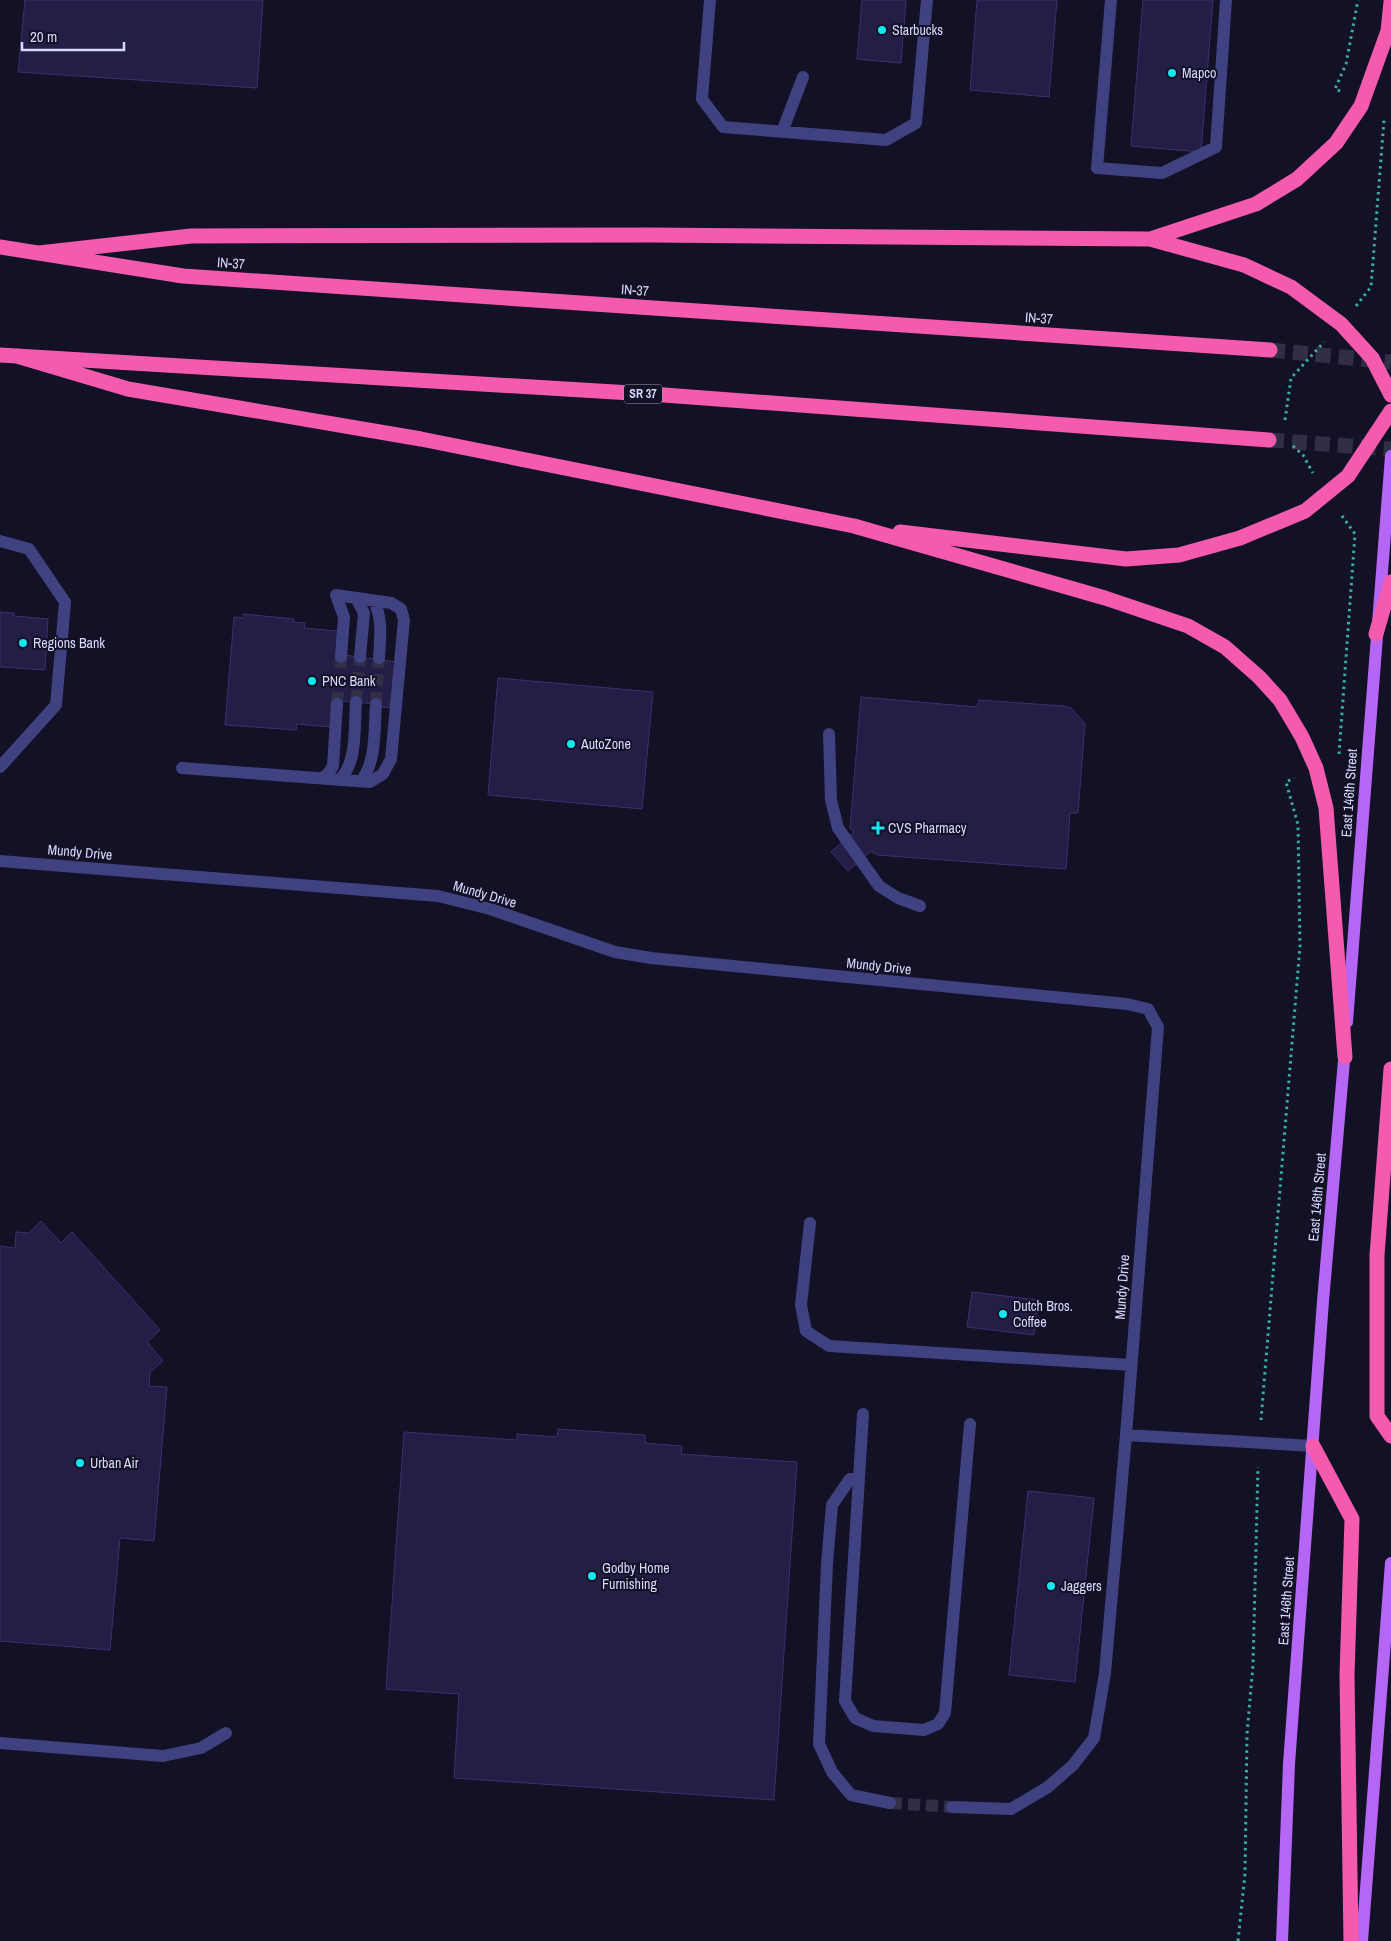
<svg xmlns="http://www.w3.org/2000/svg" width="1391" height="1941" font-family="'Archivo Narrow',sans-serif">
  <rect width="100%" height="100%" fill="#131125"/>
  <!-- building -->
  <path fill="#231e45" stroke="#3a326f" d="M25,0H263L257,88L18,72Z
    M862,0H906L901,63L857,59Z
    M977,0H1057L1049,97L970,90Z
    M1143,0H1213L1201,152L1131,146Z
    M0,612L14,613V616L48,619L45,670L0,667Z
    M243,614L294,619L293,622L305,623L304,628L337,631L344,655L397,662L393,708L380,707L376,704L341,701L330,727L297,724L296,730L225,725L234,617L243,618Z
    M498,678L653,692L642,809L488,795Z
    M861,697L977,707L979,700L1063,706L1071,708L1085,724L1078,813H1070L1066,869L877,855L871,851L848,871L831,852L854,832L850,828Z
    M41,1221L61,1243L72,1232L160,1330L147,1342L163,1361L150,1372L149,1386L167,1387L154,1541L120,1538L110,1650L0,1641V1246L15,1248L16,1232L29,1233Z
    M972,1292L1038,1300L1034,1335L967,1327Z
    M558,1429L645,1435V1443L682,1446L681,1454L797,1462L774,1800L454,1778L459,1694L386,1689L404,1432L517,1440V1434L557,1437Z
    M1028,1491L1094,1498L1075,1682L1009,1675Z"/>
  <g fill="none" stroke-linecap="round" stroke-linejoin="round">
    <!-- minor-tunnel -->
    <path stroke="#312f45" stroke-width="12" stroke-dasharray="12 6" stroke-linecap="butt" d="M356,702L360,657
      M337,704L341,657
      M376,704L379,658
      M890,1803L952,1807"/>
    <!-- highway-tunnel -->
    <path stroke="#312f45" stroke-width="15" stroke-dasharray="15 8" stroke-linecap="butt" d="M1270,350L1391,362
      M1269,440L1391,449"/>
    <!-- path -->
    <path stroke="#38b0a1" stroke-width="3" stroke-dasharray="2.5 4" stroke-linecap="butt" d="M1340,91L1335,89L1346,64L1358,0
      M1356,306L1371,287L1384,120L1383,119
      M1285,420L1291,378L1324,342
      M1293,446L1303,455L1313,473
      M1339,754L1355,534L1340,513
      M1261,1420L1300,946L1298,825L1286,782L1294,778
      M1238,1941L1245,1874L1247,1734L1253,1665L1258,1467"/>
    <!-- minor -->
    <path stroke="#3f4181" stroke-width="12" d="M710,0L702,99L723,127L886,140L916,123L927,0
      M1111,0L1097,168L1162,173L1216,147L1226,0
      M782,132L803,77
      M0,541L29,549L65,602L56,705L0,767
      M336,595L344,617L341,657
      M356,598L364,613L360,657
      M374,601C383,620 380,638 379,658
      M829,734L831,800L838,828L879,886L898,898L920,906
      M182,768L370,782L383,774L391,759L404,620L401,609L391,603L336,595
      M322,778L328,774L333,766L337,704
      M339,780C358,763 354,726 356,702
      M361,781C377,761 374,728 376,704
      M0,861L438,896L490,909L615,952L651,958L1127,1004L1148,1009L1158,1027L1126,1435L1313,1446
      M810,1223L801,1305L806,1331L829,1346L1131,1365
      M863,1414L845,1701L855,1718L873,1726L924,1730L938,1724L945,1713L970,1424
      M859,1477L850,1479L832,1505L827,1564L819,1744L832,1772L851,1795L890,1803
      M0,1743L163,1756L201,1748L226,1733
      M952,1807L1011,1809L1048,1787L1073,1765L1094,1738L1105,1673L1126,1435"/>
    <!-- major -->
    <path stroke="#b666f5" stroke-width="12" d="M1347,1022L1391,456
      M1282,1941L1289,1764L1323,1301L1345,1049
      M1362,1941L1391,1563"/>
    <!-- highway -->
    <path stroke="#f45bae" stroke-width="15" d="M1150,239L1256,204L1297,179L1336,143L1361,106L1388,31L1391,2
      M0,247L183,276L1270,350
      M39,253L191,236L651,235L1150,239L1244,265L1291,287L1341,324L1372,358L1391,395
      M0,355L664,395L1269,440
      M17,356L128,389L421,439L854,526L1105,598L1188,626L1225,647L1259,677L1280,700L1302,737L1316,768L1326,808L1345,1057
      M900,532L1126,559L1179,555L1240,538L1305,511L1348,476L1391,411
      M1376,634L1391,582
      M1391,1069L1377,1255V1416L1391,1436
      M1313,1446L1352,1519L1347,1675L1351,1941"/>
  </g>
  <!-- markers -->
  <g fill="#11e7ef" stroke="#131125" stroke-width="2">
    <circle cx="882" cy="30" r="5"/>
    <circle cx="1172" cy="73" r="5"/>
    <circle cx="23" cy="643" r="5"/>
    <circle cx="312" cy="681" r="5"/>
    <circle cx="571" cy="744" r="5"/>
    <path d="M875.5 820.5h5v5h5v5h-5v5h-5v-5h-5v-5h5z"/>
    <circle cx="1003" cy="1314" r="5"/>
    <circle cx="80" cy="1463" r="5"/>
    <circle cx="592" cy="1576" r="5"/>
    <circle cx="1051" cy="1586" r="5"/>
  </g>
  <g text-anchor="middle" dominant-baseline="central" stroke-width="4" stroke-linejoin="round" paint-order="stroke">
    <!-- shield labels -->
    <rect fill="#131125" stroke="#9e9cbc" stroke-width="1" x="624" y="384.5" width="38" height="19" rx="4"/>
    <g font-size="12" font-weight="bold" fill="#d9d7fc">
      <text x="643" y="394">SR 37</text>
    </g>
    <!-- poi labels -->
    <g font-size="14" fill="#d9d7fc" stroke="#131125" text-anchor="start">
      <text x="892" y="30">Starbucks</text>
      <text x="1182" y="73">Mapco</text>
      <text x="33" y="643">Regions Bank</text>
      <text x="322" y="681">PNC Bank</text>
      <text x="581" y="744">AutoZone</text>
      <text x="888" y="828">CVS Pharmacy</text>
      <text x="1013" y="1306">Dutch Bros.<tspan x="1013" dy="16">Coffee</tspan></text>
      <text x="90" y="1463">Urban Air</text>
      <text x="602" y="1568">Godby Home<tspan x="602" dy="16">Furnishing</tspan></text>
      <text x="1061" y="1586">Jaggers</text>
    </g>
    <!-- street labels -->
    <g font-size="14" fill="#d9d7fc" stroke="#131125">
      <text transform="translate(231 263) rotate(4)">IN-37</text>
      <text transform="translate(635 290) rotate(4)">IN-37</text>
      <text transform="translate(1039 318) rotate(4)">IN-37</text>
      <text transform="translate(1349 793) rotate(-86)">East 146th Street</text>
      <text transform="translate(80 852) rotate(5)">Mundy Drive</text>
      <text transform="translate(485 894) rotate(16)">Mundy Drive</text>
      <text transform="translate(879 966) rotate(6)">Mundy Drive</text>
      <text transform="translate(1317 1197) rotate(-85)">East 146th Street</text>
      <text transform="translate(1122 1287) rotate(-86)">Mundy Drive</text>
      <text transform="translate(1286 1601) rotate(-86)">East 146th Street</text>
    </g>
  </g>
  <!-- scale -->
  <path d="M22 42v8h102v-8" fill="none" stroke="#d9d7fc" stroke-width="2.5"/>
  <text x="30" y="42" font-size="15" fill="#d9d7fc" stroke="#131125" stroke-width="4" paint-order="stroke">20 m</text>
</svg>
